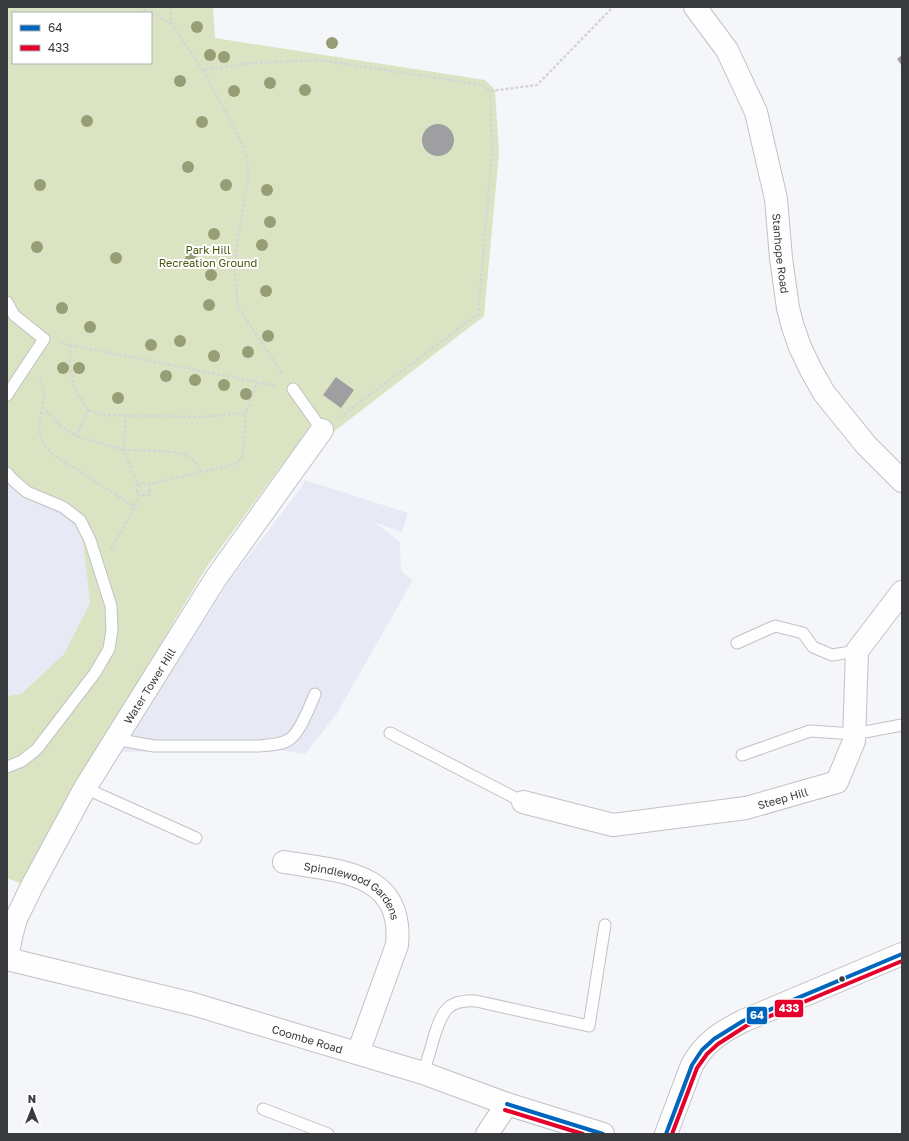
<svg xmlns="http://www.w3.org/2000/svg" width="909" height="1141" font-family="'Golos Text',sans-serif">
  <rect width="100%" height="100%" fill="#f5f6fa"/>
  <!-- built -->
  <path fill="#e7eaf5" d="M305,480L408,513L402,532L374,522L400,542L401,571L413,580L336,715L305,754L279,750L122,752L139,723L230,580L301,488Z
    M7,483L22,497L60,512L75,525L83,542L90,603L64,654L21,694L7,696Z"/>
  <!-- green -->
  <path fill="#dbe4c2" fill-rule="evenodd" d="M7,7H213L215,38L485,80L495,90L499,153L484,316L328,436L314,427L281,466L206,568L73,791L22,884L7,878V696L21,694L64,654L90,603L83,542L75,525L60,512L22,497L7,483ZM13,13H151V63H13Z"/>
  <!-- building -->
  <path fill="#9f9ea1" d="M902,55V66L897,59Z
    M422 140a16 16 0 1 1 32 0a16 16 0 1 1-32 0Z
    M336,377L354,390L341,408L323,395Z"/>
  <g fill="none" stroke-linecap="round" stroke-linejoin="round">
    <!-- lane casing -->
    <g stroke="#c1c2c5" stroke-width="13">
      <path id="lane" d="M7,302L14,315L44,339L7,395
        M293,389L322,430
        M7,473L13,480L27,492L63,507L80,520L90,540L111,606L112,629L109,649L95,673L37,749L22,761L7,767
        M737,643L775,626L803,633L813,647L832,655L857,651
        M390,733L523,802
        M115,739L154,746H259C269,745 282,745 290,739C300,732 310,706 315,694
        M742,755L810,731L854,734L902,725
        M85,788L196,838
        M423,1073C427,1061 431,1049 434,1037C442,1012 447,999 476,1001L589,1026L605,925
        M263,1109L328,1134"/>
    </g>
    <!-- street casing -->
    <g stroke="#c1c2c5" stroke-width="24">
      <g id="street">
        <path id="s1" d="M695,7L727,50L756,112L776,199L781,258L788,308L793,327L800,347L811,370L824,393L866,445L902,481"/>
        <path id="s2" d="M523,802L613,825L746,808L837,782L854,741L857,651L902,592"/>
        <path id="s3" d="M284,862C338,871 404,871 397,945L358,1053"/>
        <path id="s4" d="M7,957L12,933L16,919L32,886L85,788L216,578L322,430"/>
      </g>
    </g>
    <!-- secondary casing -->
    <g stroke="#c1c2c5" stroke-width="24">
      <path id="secondary" d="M487,1134L507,1104
        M666,1134L692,1065C704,1043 721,1032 743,1021L902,954"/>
    </g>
    <!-- primary casing -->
    <g stroke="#c1c2c5" stroke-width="24">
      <g id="primary">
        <path id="s5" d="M7,959L193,1004L423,1073L507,1104L603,1134"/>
      </g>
    </g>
    <!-- path -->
    <path stroke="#d4d5d6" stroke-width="2.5" stroke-dasharray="3 2" stroke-linecap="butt" d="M139,7L150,13
      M170,7L172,25L203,70L250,63L320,60L483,85L490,91L537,85L613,7
      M151,13L172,24
      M203,70L238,136L247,158L248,177L235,258V276L238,307L283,375
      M60,343L277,386
      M70,345V368L75,389L88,410L105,415L200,417L246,413L257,382
      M40,377L44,392L39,431L44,444L51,453L135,507
      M42,407L56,422L76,436
      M88,410L76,436L123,450L138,485L137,490L139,495
      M126,415L123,450C140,451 173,449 188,456C195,460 198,466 202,473
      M340,417L478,314L492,152L490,91
      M138,485L143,483L149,485
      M111,550L135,507L139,495H149L150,489L149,485C179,476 209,471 238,463L243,454L246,413"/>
    <!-- lane -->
    <use href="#lane" stroke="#fefefe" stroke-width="11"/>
    <!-- street -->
    <use href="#street" stroke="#fefefe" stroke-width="22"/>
    <!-- secondary -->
    <use href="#secondary" stroke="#fefefe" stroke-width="22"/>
    <!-- primary -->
    <use href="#primary" stroke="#fefefe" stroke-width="22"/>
    <!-- bus-1 casing -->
    <g stroke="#fff" stroke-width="7">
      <path id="bus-1" d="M507,1104L603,1134
        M666,1134L692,1065L702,1050L714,1039L743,1021L902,954"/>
    </g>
    <!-- bus-2 casing -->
    <g stroke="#fff" stroke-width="7">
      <path id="bus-2" d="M505,1110L583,1134
        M672,1134L697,1068L707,1054L718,1044L746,1026L902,961"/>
    </g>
    <!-- bus-1 -->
    <use href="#bus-1" stroke="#0065bd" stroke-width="4"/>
    <!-- bus-2 -->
    <use href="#bus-2" stroke="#e4002b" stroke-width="4"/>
  </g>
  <!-- trees -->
  <g fill="#979e76">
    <circle cx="197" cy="27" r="6"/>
    <circle cx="332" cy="43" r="6"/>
    <circle cx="210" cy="55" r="6"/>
    <circle cx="224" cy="57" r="6"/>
    <circle cx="180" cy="81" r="6"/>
    <circle cx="270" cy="83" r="6"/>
    <circle cx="305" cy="90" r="6"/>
    <circle cx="234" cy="91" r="6"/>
    <circle cx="87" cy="121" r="6"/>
    <circle cx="202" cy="122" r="6"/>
    <circle cx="188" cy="167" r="6"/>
    <circle cx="40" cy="185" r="6"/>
    <circle cx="226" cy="185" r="6"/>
    <circle cx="267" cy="190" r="6"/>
    <circle cx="270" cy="222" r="6"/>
    <circle cx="214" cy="234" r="6"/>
    <circle cx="262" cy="245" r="6"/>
    <circle cx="37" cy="247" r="6"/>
    <circle cx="116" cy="258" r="6"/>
    <circle cx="191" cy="259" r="6"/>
    <circle cx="211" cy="275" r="6"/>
    <circle cx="266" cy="291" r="6"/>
    <circle cx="209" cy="305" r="6"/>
    <circle cx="62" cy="308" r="6"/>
    <circle cx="90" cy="327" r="6"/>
    <circle cx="268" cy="336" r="6"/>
    <circle cx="180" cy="341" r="6"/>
    <circle cx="151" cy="345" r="6"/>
    <circle cx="248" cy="352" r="6"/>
    <circle cx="214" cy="356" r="6"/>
    <circle cx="63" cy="368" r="6"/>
    <circle cx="79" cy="368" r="6"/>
    <circle cx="166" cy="376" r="6"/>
    <circle cx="195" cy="380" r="6"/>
    <circle cx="224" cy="385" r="6"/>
    <circle cx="246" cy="394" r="6"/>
    <circle cx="118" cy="398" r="6"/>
  </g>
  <!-- markers -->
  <circle fill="#3a3b3f" stroke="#fff" stroke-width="1.5" cx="842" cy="979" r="3.5"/>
  <g text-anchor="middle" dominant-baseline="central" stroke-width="4" stroke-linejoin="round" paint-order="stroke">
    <!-- park labels -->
    <g font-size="11" fill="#4a560a" stroke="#fff">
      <text x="208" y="249">Park Hill<tspan x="208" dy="13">Recreation Ground</tspan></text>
    </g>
    <!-- street labels -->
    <g font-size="11" fill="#3a3b3f" stroke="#fff">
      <text stroke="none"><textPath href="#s1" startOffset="266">Stanhope Road</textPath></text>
      <text stroke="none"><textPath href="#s4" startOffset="308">Water Tower Hill</textPath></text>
      <text stroke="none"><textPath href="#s2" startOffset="265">Steep Hill</textPath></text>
      <text stroke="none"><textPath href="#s3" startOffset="78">Spindlewood Gardens</textPath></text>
      <text stroke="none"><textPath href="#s5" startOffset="311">Coombe Road</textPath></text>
    </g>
  </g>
  <g stroke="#fff" stroke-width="1.5">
    <rect x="774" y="999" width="30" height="19" rx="4" fill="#e4002b"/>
    <rect x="746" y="1006" width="22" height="19" rx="4" fill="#0065bd"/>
  </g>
  <g font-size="11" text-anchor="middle" font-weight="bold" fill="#fff">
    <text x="789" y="1012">433</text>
    <text x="757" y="1019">64</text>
  </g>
  <!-- border -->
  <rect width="909" height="1141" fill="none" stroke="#3a3b3f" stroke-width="16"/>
  <!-- legend -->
  <rect x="12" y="12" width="140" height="52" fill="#ffffff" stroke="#b0b1b2"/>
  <rect x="20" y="25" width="20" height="6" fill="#0065bd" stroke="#b0b1b2"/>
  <text x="48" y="32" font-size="12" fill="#3a3b3f">64</text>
  <rect x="20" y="45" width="20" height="6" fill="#e4002b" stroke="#b0b1b2"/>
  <text x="48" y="52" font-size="12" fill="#3a3b3f">433</text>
  <!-- north arrow -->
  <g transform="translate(32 1109)" stroke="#ffffff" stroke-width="3" paint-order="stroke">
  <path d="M0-3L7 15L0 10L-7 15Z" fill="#3a3b3f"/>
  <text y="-6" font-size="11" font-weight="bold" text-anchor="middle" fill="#3a3b3f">N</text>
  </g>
</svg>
